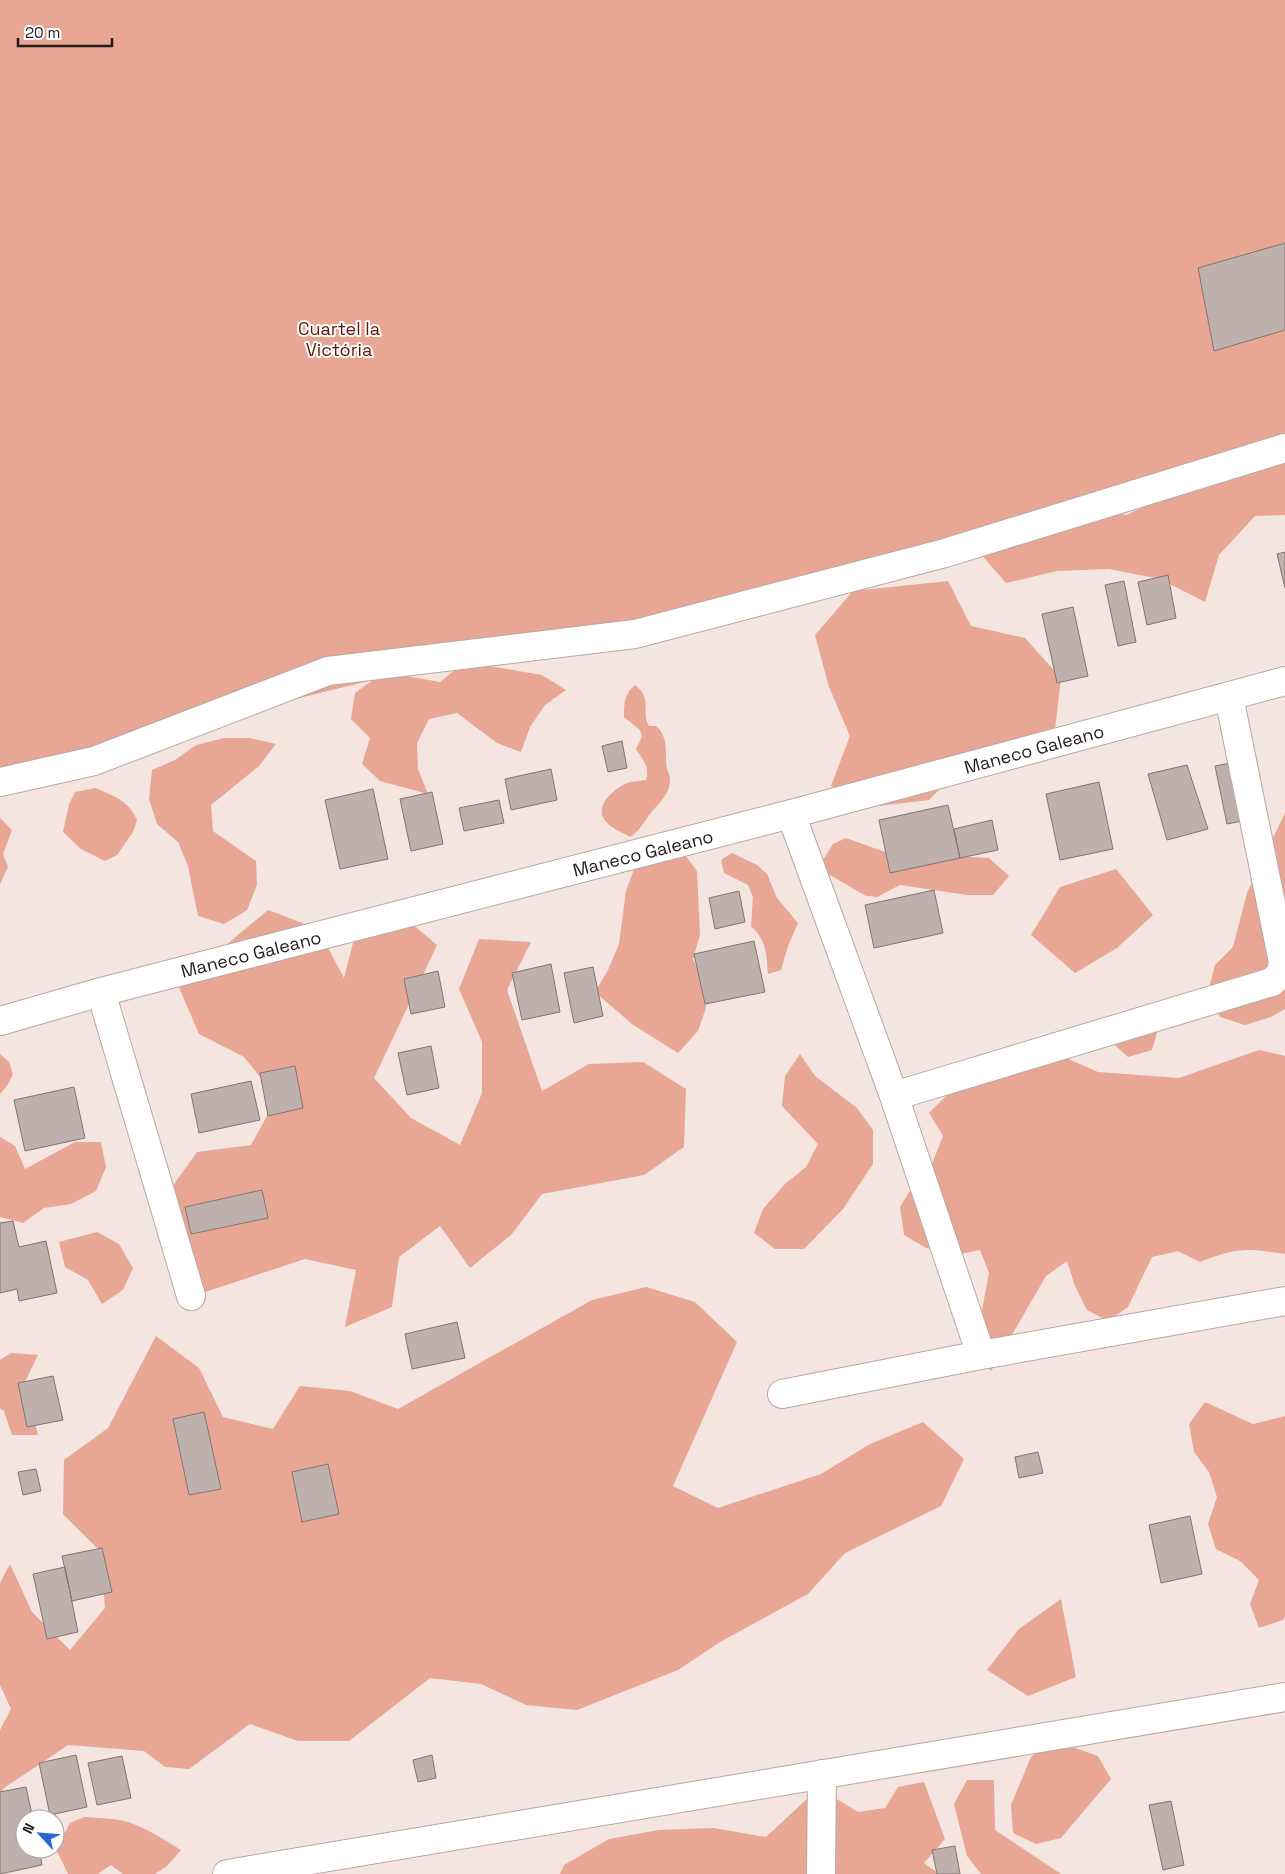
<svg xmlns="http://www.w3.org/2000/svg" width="1285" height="1874" font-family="'Space Grotesk',sans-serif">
  <rect width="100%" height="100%" fill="#f4e5e1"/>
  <!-- green -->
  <path fill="#e8a694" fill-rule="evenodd" d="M0,0H1285V515L1255,516L1219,555L1205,602L1160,579L1109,569L1057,571L1006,583L972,544L947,566L390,676H406L440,682L461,665L489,666L542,675L566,690L545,705L530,727L521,752L497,743L457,713L429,719L417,743L418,769L428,794L380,781L362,764L370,738L351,719L355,693L373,680L0,771ZM1215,474L1126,515L1079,507Z
    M948,581L971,626L1025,638L1061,678L1055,729L965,764L929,800L878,806L831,786L850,736L829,687L815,635L853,591Z
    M635,685C654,700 640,712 649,726H656C667,735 666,749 666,762C666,768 670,775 670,781C669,797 656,805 648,817C642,825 639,831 630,837C622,832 608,827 604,819C595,805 615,788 627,783C633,781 640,781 646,780C650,767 643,760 636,749L642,737L640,730L624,717C624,704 624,694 635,685Z
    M224,738H249L276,744L259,766L211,805L213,831L256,861L257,885L247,910L224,924L198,916L188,866L178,842L157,824L149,799L152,770L175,760L196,745Z
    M96,788C115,797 128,800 137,820L133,832L117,855L105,861L81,849L63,832L69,804L75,792Z
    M1285,813V1009L1271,1017L1245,1025L1220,1017L1208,992L1215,965L1233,947L1247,893Z
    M0,818L12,830L3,854L8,867L0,884Z
    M846,838L885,852L911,847L935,855L989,858L1009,876L993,895H967L900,885L877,897L866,896L818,868L833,844Z
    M680,848L697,871L700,935L693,959L704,983L706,1008L698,1031L678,1053L632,1024L595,992L608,970L619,944L626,891L636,864Z
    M732,853L757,865L767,874L777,898L798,923L788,946L781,970L768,974C766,952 767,942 751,926L753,897L748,885L724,873L721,860Z
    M1116,869L1153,915L1117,948L1075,973L1031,935L1060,887Z
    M268,910L318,929L344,978L353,943L397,911L437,945L374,1078L411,1118L460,1145L482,1093V1042L459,989L479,939L531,942L507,990L542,1091L589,1064L643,1062L686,1089L684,1147L644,1175L542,1194L511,1235L470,1268L440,1226L399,1257L392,1307L345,1327L356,1270L305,1259L205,1292L178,1250L164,1198L197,1152L251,1145L277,1098L244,1057L199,1034L178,985Z
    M1159,1025L1152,1050L1128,1057L1108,1039Z
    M1048,1050L1098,1072L1179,1078L1259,1050L1285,1056V1254C1248,1248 1236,1247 1200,1262L1178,1251L1152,1257L1128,1307L1108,1321L1087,1310L1075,1286L1067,1261L1046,1276L991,1371L974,1352L989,1273L980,1250L955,1255L926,1248L904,1235L900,1207L914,1184L932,1164L943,1136L929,1113L971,1071Z
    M0,1054L9,1062L13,1074L7,1086L0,1094Z
    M800,1054L815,1076L857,1108L873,1130V1164L843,1209L804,1249H775L754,1233L763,1209L785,1184L806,1167L818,1144L782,1106L785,1076Z
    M0,1137L15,1146L25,1169L75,1142H101L106,1167L96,1191L71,1204L44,1208L23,1223L0,1217Z
    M97,1232L119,1244L133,1268L123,1290L102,1304L88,1280L65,1267L59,1242Z
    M646,1287L695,1302L737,1342L673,1486L718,1508L821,1474L870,1444L923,1422L964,1459L941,1506L845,1553L808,1594L720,1642L678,1670L577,1710L526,1705L481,1684L430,1678L349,1741H298L250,1724L189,1769L165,1767L144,1751L68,1745L4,1788L0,1795V1730L11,1709L0,1685V1583L10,1564L32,1612L70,1650L105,1608L101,1552L63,1514L64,1460L108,1428L156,1336L199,1368L223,1417L273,1429L300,1386L350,1391L398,1409L592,1300Z
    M11,1353L38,1355L24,1384L38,1435H12L4,1411L0,1408V1360Z
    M1205,1402L1253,1424L1285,1416V1616L1283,1620L1259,1628L1250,1604L1259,1580L1240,1561L1216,1549L1208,1524L1217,1497L1209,1472L1194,1452L1189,1424Z
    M1061,1599L1076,1677L1028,1696L987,1670L1019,1629Z
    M1052,1740L1098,1756L1111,1779L1061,1838L1036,1844L1013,1833L1011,1805L1031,1757Z
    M967,1780H994L995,1830L1061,1874H981L967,1856L954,1804Z
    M924,1782L945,1839L924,1863L939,1874H560L564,1865L609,1839L659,1830L714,1828L766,1837L808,1798H835L858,1812L885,1808L898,1787Z
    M84,1817C99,1818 114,1818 128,1822C146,1828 165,1840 181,1850L167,1866L155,1874H123L111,1865L98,1874H68L56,1849L70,1823Z"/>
  <!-- building -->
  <path fill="#beb0ac" stroke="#827571" d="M1285,243V330L1214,351L1198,268Z
    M1285,552V588L1277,554Z
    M1168,575L1176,618L1147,625L1138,582Z
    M1124,581L1136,642L1118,646L1105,585Z
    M1073,607L1088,676L1057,683L1042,614Z
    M622,741L627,768L608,772L602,746Z
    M1256,758L1267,816L1227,824L1215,766Z
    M1187,765L1208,829L1167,840L1148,774Z
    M551,769L557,800L511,810L505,779Z
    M1099,782L1113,849L1060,860L1046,794Z
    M373,789L388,859L340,869L325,800Z
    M432,792L443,844L411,851L400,799Z
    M499,800L504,823L464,831L459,808Z
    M948,805L960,858L890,873L879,820Z
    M992,820L998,850L960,858L954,829Z
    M934,890L943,933L874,948L865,905Z
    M739,891L745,922L715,929L709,898Z
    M754,941L765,992L705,1004L694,954Z
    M551,964L560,1012L522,1020L512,973Z
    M593,967L603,1016L574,1023L564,973Z
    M438,971L445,1007L411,1014L404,979Z
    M431,1046L439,1088L407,1095L398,1053Z
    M295,1066L303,1108L268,1116L260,1073Z
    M251,1081L260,1120L199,1133L191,1094Z
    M74,1087L85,1138L25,1151L14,1100Z
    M262,1190L268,1218L191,1234L185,1207Z
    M13,1221L19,1247L46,1241L57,1293L19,1301L17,1289L0,1293V1223Z
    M457,1322L465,1358L412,1369L405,1334Z
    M53,1376L63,1420L27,1427L18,1383Z
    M204,1412L221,1489L189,1495L173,1419Z
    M1038,1452L1043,1473L1019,1478L1015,1457Z
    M328,1464L339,1514L302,1522L292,1472Z
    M36,1469L41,1491L23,1495L18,1472Z
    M1190,1516L1202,1574L1161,1583L1149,1525Z
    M102,1548L112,1592L72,1601L62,1556Z
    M65,1567L78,1632L47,1639L33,1574Z
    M76,1755L87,1807L50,1815L39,1763Z
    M432,1755L436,1778L418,1782L413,1760Z
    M122,1756L131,1798L97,1805L88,1763Z
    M26,1787L33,1819H25V1849H39L42,1865L0,1874V1792Z
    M1171,1801L1184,1865L1163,1870L1149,1805Z
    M955,1846L960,1874H937L932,1850Z"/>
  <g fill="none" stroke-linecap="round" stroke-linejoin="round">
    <!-- minor casing -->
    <g stroke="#b7a8a4" stroke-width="30">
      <path id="minor" d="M0,782L94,761L328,671L635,634L945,553L1285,448
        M791,814L894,1096L981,1355
        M101,992L191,1296
        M0,1021L101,992L791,814L1285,681
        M894,1096L1272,982L1281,973L1283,962L1229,697
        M782,1394L981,1355L1285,1301
        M227,1874L1285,1697
        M821,1874L822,1774"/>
    </g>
    <!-- minor -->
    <use href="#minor" stroke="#fff" stroke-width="28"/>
  </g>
  <g text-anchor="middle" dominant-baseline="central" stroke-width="4" stroke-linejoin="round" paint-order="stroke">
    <!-- park labels -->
    <g font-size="18" fill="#5d1603" stroke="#fff">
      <text x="339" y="328">Cuartel la<tspan x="339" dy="21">Victória</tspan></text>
    </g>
    <!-- street labels -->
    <g font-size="18" fill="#211c1a" stroke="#fff">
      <text transform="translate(1034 749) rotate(-15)">Maneco Galeano</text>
      <text transform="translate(643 853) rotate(-14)">Maneco Galeano</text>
      <text transform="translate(251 954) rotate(-14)">Maneco Galeano</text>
    </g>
  </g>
  <!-- north arrow -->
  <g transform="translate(40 1834) rotate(296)"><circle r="24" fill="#ffffff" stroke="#a6a4a3"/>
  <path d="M0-4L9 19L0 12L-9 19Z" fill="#2868d5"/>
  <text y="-8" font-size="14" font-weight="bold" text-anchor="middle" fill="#211c1a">N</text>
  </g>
  <!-- scale -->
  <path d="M18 38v8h94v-8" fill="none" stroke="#211c1a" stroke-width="2.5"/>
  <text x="25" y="38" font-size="15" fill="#211c1a" stroke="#ffffff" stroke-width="4" paint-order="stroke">20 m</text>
</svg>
